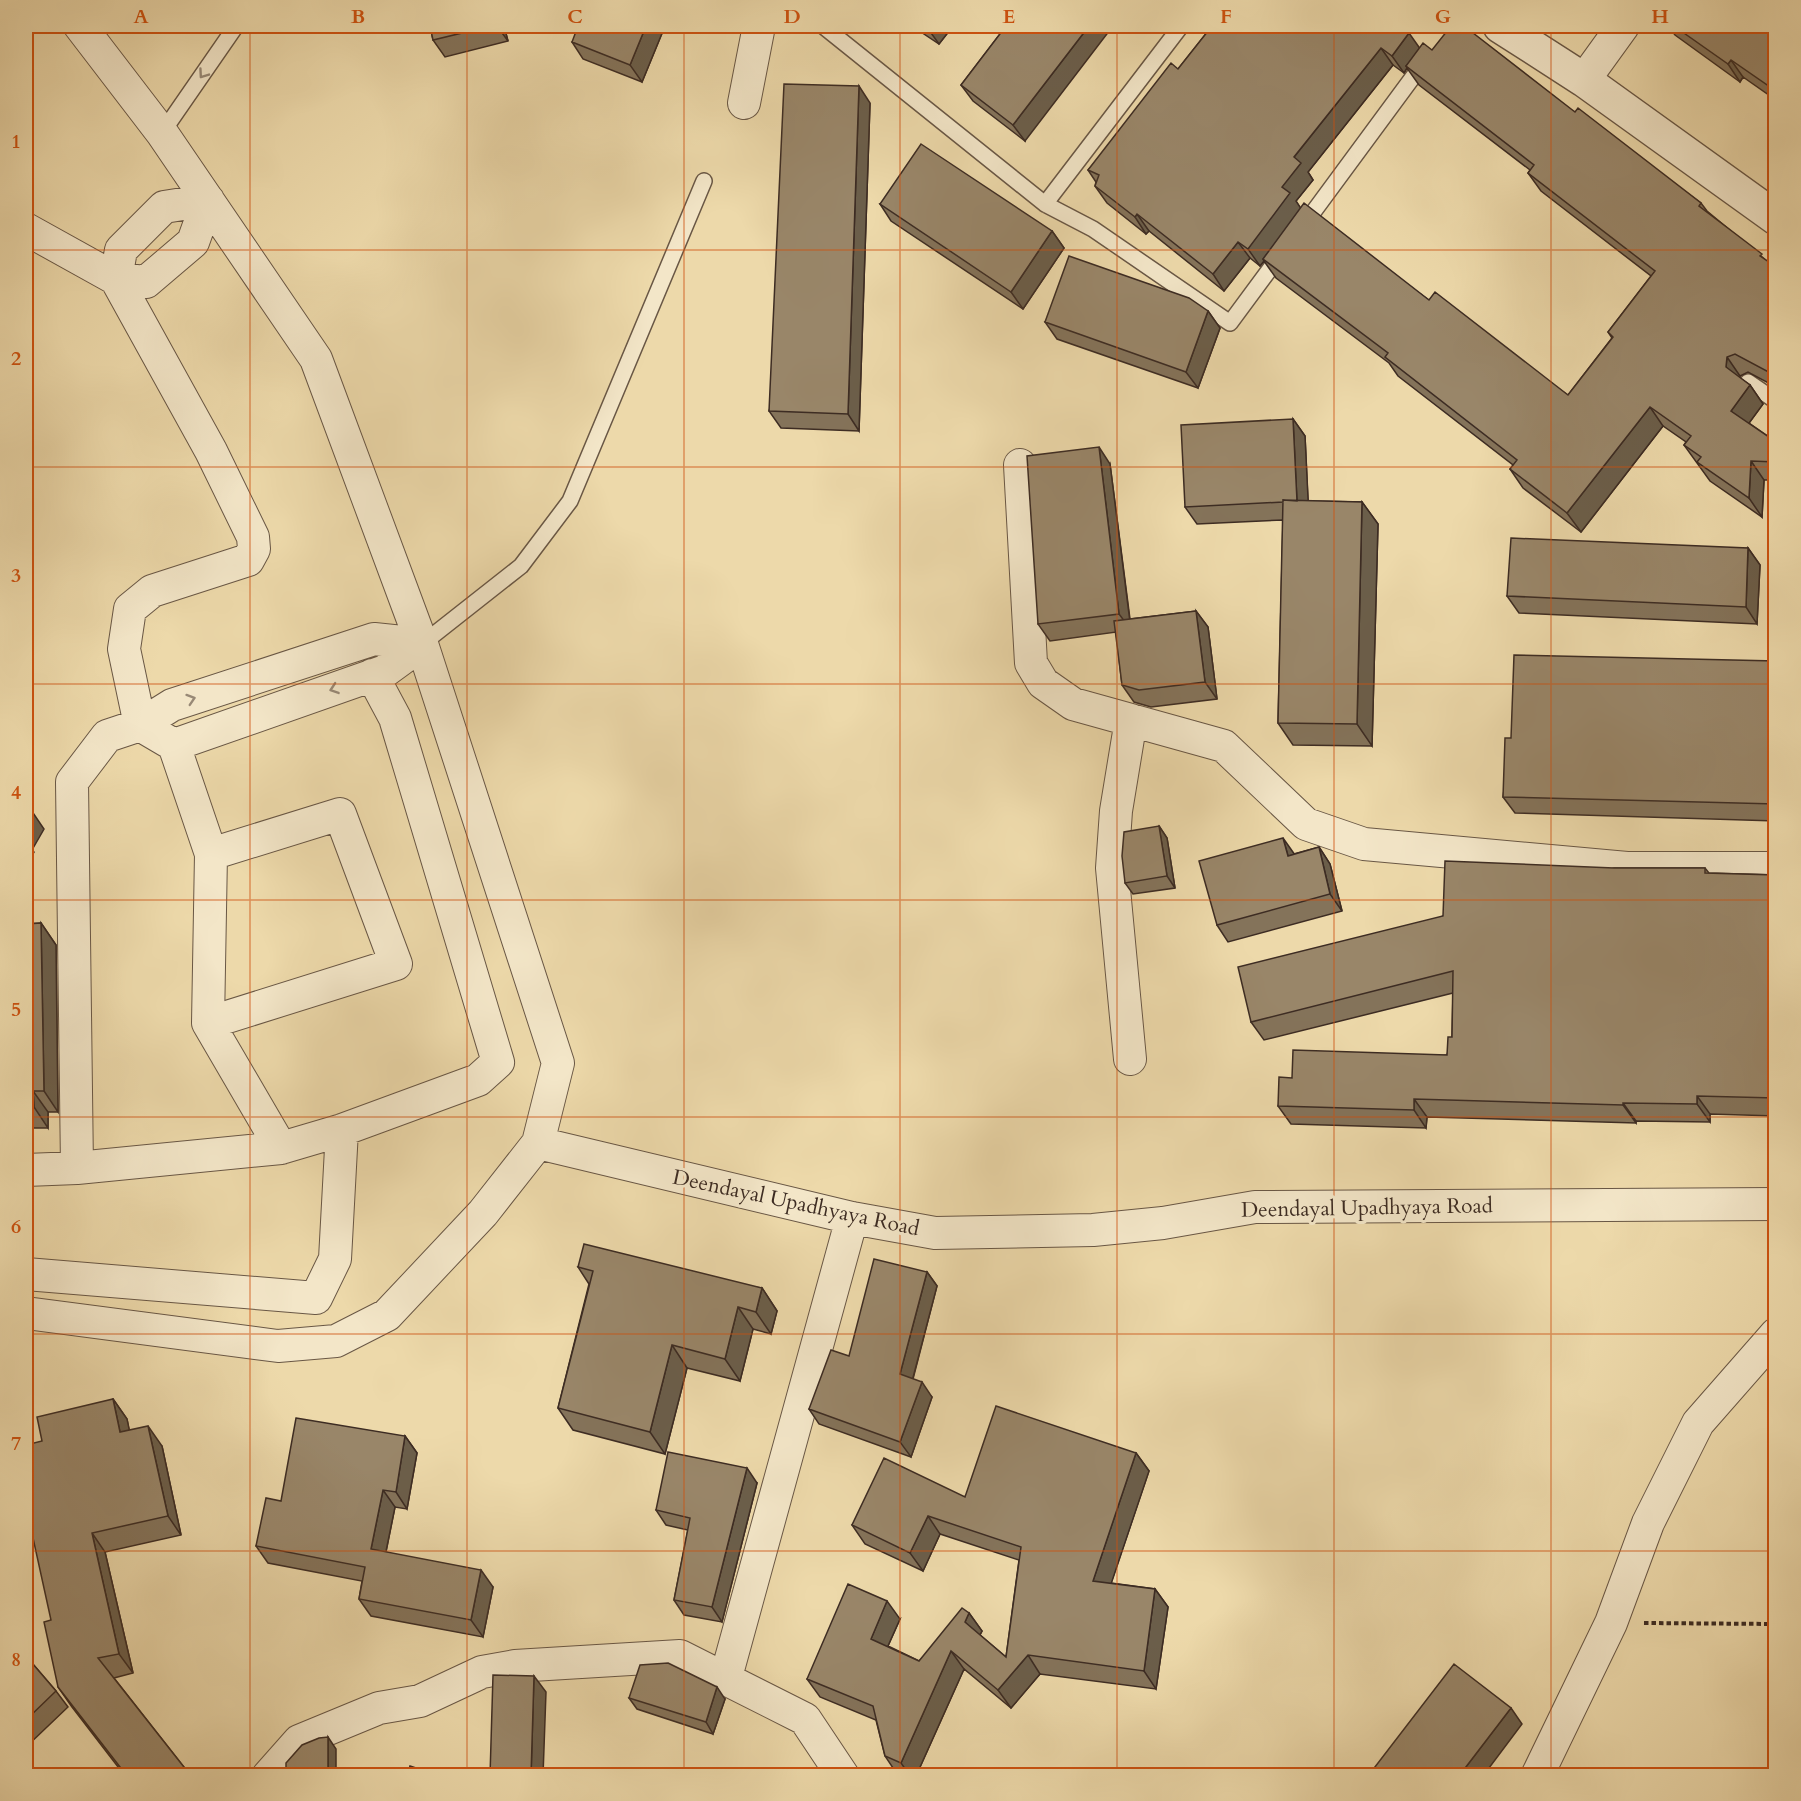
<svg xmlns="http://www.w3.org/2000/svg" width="1801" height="1801" font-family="Cardo,serif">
  <rect width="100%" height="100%" fill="#edd9aa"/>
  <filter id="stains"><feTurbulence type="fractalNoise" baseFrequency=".00333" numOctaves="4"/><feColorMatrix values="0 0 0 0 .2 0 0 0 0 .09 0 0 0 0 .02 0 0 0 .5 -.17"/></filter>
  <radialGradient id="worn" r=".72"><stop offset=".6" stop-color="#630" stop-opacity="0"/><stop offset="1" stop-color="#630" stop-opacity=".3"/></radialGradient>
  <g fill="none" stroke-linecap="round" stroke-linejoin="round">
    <!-- service casing -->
    <g stroke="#695745" stroke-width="18">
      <path id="service" d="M823,26L1045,204L1093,229L1230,323L1281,254
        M162,133L236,26
        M1045,204L1181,26
        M1303,226L1424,62
        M1748,382L1776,401
        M422,644L521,566L570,501L704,181"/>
    </g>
    <!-- minor casing -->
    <g stroke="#695745" stroke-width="34">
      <path id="minor" d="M1584,80L1623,26
        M744,103L759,26
        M208,200L193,242L146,282L116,279L121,250L164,207Z
        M26,229L116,279L211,451L253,537L254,549L248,560L152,591L130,609L124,649L140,725L174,745L385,671L422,644
        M1020,465L1031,663L1043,683L1073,704L1224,746L1306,824L1364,844L1627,868H1776
        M174,745L211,854
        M208,1023L396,964L340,814L211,854L208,1023L281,1148
        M1130,1059L1112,868L1116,811L1131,720
        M538,1143L852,1218L935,1233L1093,1230L1163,1223L1255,1207L1776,1204
        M77,1168L72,782L107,736L140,725L172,705L374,639L422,644
        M26,1170L77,1168L281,1148L342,1130L478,1080L498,1062L395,718L372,675
        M26,1274L316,1298L335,1259L342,1130
        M26,1313L278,1346L336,1341L387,1315L483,1213L538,1143L558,1063L422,644L316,359L162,133L80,26
        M726,1677L852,1218
        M268,1776L299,1741L379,1708L420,1701L482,1672L515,1666L680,1656L805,1719L843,1776
        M1537,1776L1611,1623L1648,1523L1698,1423L1776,1334"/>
    </g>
    <!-- tertiary casing -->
    <g stroke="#695745" stroke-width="36">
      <path id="tertiary" d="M1500,26L1584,80L1776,218"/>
    </g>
    <!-- path -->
    <path stroke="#3d2c23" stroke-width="4" stroke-dasharray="4.5 3" stroke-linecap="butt" d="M1644,1623L1776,1624"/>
    <!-- service -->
    <use href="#service" stroke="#f3e6c8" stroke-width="15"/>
    <!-- minor -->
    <use href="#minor" stroke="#f3e6c8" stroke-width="32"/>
    <!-- tertiary -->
    <use href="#tertiary" stroke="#f3e6c8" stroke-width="33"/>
  </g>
  <!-- wall -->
  <path fill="#84735a" stroke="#3d2c23" stroke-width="1.5" fill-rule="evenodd" d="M430,26H504L508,41L445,57L433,40Z
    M665,26L642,82L583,59L572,42Z
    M912,26H953L939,44Z
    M1006,26L1025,141L973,101L961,85Z
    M1212,26L1420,48L1432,50L1575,112L1701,203L1707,211L1767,261L1776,267V387L1748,372L1740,376V378L1750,385L1763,404L1749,423L1776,442V480H1764L1762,517L1710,481L1684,445L1686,442L1663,426L1581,532L1523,488L1510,469L1513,465L1398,376L1389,363L1276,278L1264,261L1260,266L1250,258L1224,291L1149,231L1146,234L1107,203L1095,186L1096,182L1088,170L1178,69ZM1393,65L1404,73L1407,68L1419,85L1530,170L1528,173L1541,191L1651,276L1608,332L1612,338L1568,395L1429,300L1300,208L1296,201L1313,180L1308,172Z
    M1668,26H1776V100L1743,77L1740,82L1675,35Z
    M870,103L859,431L781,428L769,411Z
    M880,204L1052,231L1064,248L1023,309L891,221Z
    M1208,311L1220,328L1198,388L1057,339L1045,322Z
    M1293,419L1305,436L1308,501L1362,502L1378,524L1372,746L1293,745L1278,723L1283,520L1197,524L1185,507Z
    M1110,464L1130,619L1196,611L1208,627L1217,699L1151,707L1134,702L1122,685L1116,632L1050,641L1038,624Z
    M1748,548L1760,565L1757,624L1519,613L1507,596Z
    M1776,661V821L1515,813L1503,797L1511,738Z
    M1159,826L1167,838L1175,888L1133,894L1125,883Z
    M1319,847L1330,864L1342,911L1228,942L1217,925L1294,854Z
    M1614,868H1705L1709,873L1776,875V1116L1710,1114V1122L1636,1121V1123L1427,1117L1426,1128L1291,1124L1278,1106L1292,1078L1447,1055L1452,1037L1453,993L1264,1040L1251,1022L1443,916Z
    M41,923L56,945L58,1112H48V1128H26V924Z
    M578,1267L762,1288L777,1311L771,1334L753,1329L740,1381L687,1368L665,1454L573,1430L558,1408L589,1284Z
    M927,1272L937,1286L913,1379L932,1397L911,1457L819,1424L809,1409L849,1356Z
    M113,1399L127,1419L129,1430L162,1446L181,1535L105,1552L133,1673L114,1678L191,1776H125L72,1707L58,1687L42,1441Z
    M405,1436L417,1453L407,1509L395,1507L386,1552L493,1587L483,1637L371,1616L359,1599L362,1581L268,1563L256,1546L281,1501Z
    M1136,1453L1149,1471L1111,1583L1155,1589L1168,1607L1156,1689L1040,1674L1011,1708L964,1669L916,1776H900L897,1774L885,1756L876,1720L820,1697L807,1679L900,1619L888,1646L919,1661L969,1613L982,1631L980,1635L1006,1657L1019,1560L940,1534L923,1571L865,1544L852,1525Z
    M757,1483L722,1622L684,1615L674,1600L688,1530L666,1525L656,1510Z
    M26,1656L56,1691L68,1707L26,1747Z
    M629,1698L725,1699L713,1734L637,1709Z"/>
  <!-- shaded-wall -->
  <path fill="#6b5e4a" stroke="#3d2c23" stroke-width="1.5" d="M497,26H504L508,41Z
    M646,26H665L642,82L630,65Z
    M926,26H953L939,44Z
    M1089,26H1113L1025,141L1013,125Z
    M1409,33L1421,50L1406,66L1407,68L1404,73L1392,56Z
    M1381,48L1393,65L1308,172L1313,180L1296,201L1302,210L1263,259L1264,261L1260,266L1248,249L1282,187L1294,157Z
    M1731,60L1743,77L1740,82L1728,64Z
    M859,86L870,103L859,431L848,414Z
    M1137,214L1149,231L1146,234L1135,217Z
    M1052,231L1064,248L1023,309L1011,292Z
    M1238,242L1250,258L1224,291L1213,274Z
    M1208,311L1220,328L1198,388L1186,372Z
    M1727,357L1740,376L1739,386L1726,367Z
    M1750,385L1763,404L1744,430L1731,411Z
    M1650,407L1663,426L1581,532L1567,513Z
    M1293,419L1305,436L1309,518L1297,502Z
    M1099,447L1110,464L1131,630L1119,614Z
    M1751,461L1764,480L1762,517L1749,498Z
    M1362,502L1378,524L1372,746L1357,724Z
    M1748,548L1760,565L1757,624L1746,607Z
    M1196,611L1208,627L1217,699L1205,682Z
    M29,807L44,829L32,850L34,852L26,865V814Z
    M1159,826L1167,838L1175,888L1167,876Z
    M1283,838L1295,855L1288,856Z
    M1319,847L1330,864L1342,911L1330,894Z
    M41,923L56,945L58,1112L44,1091Z
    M33,1091L48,1112V1128L34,1107Z
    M1697,1096L1710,1114V1122L1697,1104Z
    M1414,1099L1427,1117L1426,1128L1414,1110Z
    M1623,1103L1636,1121V1123L1623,1105Z
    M927,1272L937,1286L910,1389L900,1374Z
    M762,1288L777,1311L771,1334L756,1312Z
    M738,1307L753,1329L740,1381L725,1359Z
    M672,1345L687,1368L665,1454L650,1432Z
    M922,1382L932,1397L911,1457L900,1442Z
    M113,1399L127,1419L134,1452L120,1432Z
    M148,1426L162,1446L181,1535L168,1516Z
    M405,1436L417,1453L407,1509L396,1492Z
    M1136,1453L1149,1471L1106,1599L1093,1581Z
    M747,1468L757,1483L722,1622L712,1607Z
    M383,1490L395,1507L383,1566L371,1549Z
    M928,1516L940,1534L923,1571L910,1553Z
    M92,1533L105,1552L133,1673L119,1654Z
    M481,1570L493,1587L483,1637L471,1620Z
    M1155,1589L1168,1607L1156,1689L1144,1671Z
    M887,1601L900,1619L883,1657L871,1639Z
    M969,1613L982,1631L977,1640L965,1622Z
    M951,1651L964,1669L916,1776H910L901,1763Z
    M1028,1655L1040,1674L1011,1708L998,1690Z
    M534,1676L546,1692L543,1776H531Z
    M717,1687L725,1699L713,1734L706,1722Z
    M1511,1708L1522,1724L1483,1776H1459Z
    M328,1737L336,1749V1776H328Z"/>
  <!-- building -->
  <path fill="#998669" stroke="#3d2c23" stroke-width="1.5" d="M430,26H491L433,40Z
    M578,26H646L630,65L572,42Z
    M1006,26H1089L1013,125L961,85Z
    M1212,26H1400L1409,33L1392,56L1381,48L1294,157L1301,163L1282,187L1290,193L1248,249L1238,242L1213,274L1137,214L1135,217L1095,186L1099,175L1088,170L1171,63L1178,69Z
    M1451,26H1464L1575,112L1578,108L1701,203L1699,206L1762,254L1760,256L1776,267V376L1735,354L1727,357L1726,367L1750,385L1731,411L1776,442V462L1751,461L1749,498L1697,462L1701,457L1684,445L1691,436L1650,407L1567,513L1510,469L1517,460L1385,357L1388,353L1263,259L1304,203L1429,300L1435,292L1568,395L1613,337L1608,332L1655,271L1528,173L1534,165L1406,66L1423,43L1432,50Z
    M1674,26H1776V91L1731,60L1728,64Z
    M784,84L859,86L848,414L769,411Z
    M921,144L1052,231L1011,292L880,204Z
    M1069,256L1189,298L1208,311L1186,372L1045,322Z
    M1293,419L1297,501L1283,500V502L1185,507L1181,425Z
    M1099,447L1119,614L1038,624L1027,456Z
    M1283,500L1362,502L1357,724L1278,723Z
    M1511,538L1748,548L1746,607L1507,596Z
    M1196,611L1205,682L1139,690L1122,685L1114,621Z
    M1514,655L1776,661V804L1503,797L1505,738H1511Z
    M26,805L29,807L26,814Z
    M1159,826L1167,876L1125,883L1122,856L1124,832Z
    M1283,838L1288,856L1319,847L1330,894L1217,925L1199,861Z
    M1445,861L1614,868H1705V873L1776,875V1098L1697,1096V1104L1623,1103V1105L1414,1099V1110L1278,1106L1279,1077L1292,1078L1293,1050L1447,1055L1448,1037H1452L1453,971L1251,1022L1238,967L1443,916Z
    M41,923L44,1091H33L34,1107H26V924Z
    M584,1244L762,1288L756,1312L738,1307L725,1359L672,1345L650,1432L558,1408L593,1271L578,1267Z
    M874,1259L927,1272L900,1374L922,1382L900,1442L809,1409L831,1350L849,1356Z
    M113,1399L120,1432L148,1426L168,1516L92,1533L119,1654L98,1658L191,1776H127L58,1687L44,1622L51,1620L26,1506V1445L42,1441L37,1417Z
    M996,1406L1136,1453L1093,1581L1155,1589L1144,1671L1028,1655L998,1690L951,1651L901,1763L885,1756L873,1706L807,1679L848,1584L887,1601L871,1639L919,1661L962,1608L969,1613L965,1622L1006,1657L1021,1547L928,1516L910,1553L852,1525L884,1458L965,1497Z
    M296,1418L405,1436L396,1492L383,1490L371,1549L481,1570L471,1620L359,1599L365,1567L256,1546L266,1498L281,1501Z
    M668,1452L747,1468L712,1607L674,1600L690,1518L656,1510Z
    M26,1656L56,1691L26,1720Z
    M668,1663L717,1687L706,1722L629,1698L640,1665Z
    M1454,1664L1511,1708L1459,1776H1368Z
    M493,1675L534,1676L531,1776H490Z
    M328,1737V1776H286V1763L302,1745L319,1738Z
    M410,1766L440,1776H407Z"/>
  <!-- one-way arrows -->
  <defs><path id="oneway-chevron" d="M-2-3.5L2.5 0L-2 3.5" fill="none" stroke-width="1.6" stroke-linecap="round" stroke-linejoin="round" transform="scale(1.5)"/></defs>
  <g stroke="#988976">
    <use href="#oneway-chevron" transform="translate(203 74) rotate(125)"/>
    <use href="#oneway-chevron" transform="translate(334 689) rotate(161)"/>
    <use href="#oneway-chevron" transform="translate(191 699) rotate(-18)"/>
  </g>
  <!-- grid -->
  <path fill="none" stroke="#ce520f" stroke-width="1.5" stroke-opacity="0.55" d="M250,26V1776M467,26V1776M684,26V1776M900,26V1776M1117,26V1776M1334,26V1776M1551,26V1776M26,250H1776M26,467H1776M26,684H1776M26,900H1776M26,1117H1776M26,1334H1776M26,1551H1776"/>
  <g text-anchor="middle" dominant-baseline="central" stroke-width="6" stroke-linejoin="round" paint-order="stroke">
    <!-- street labels -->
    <g font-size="21" fill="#3d2c23" stroke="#f3e6c8">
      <text transform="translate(796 1203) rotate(12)">Deendayal Upadhyaya Road</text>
      <text transform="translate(1367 1208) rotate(-1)">Deendayal Upadhyaya Road</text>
    </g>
  </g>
  <!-- margin -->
  <rect width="1801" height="1801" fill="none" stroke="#edd9aa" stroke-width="66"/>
  <rect x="33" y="33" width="1735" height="1735" fill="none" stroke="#ce520f" stroke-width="2"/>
  <g font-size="20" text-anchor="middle" font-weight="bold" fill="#ce520f">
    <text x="141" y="23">A</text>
    <text x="358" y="23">B</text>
    <text x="575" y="23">C</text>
    <text x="792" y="23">D</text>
    <text x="1009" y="23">E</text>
    <text x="1226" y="23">F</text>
    <text x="1443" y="23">G</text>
    <text x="1660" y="23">H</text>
    <text x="16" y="148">1</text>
    <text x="16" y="365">2</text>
    <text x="16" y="582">3</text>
    <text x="16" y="799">4</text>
    <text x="16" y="1016">5</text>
    <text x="16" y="1233">6</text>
    <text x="16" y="1450">7</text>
    <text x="16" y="1666">8</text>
  </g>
  <rect width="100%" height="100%" filter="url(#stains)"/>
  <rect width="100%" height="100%" fill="url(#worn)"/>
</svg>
